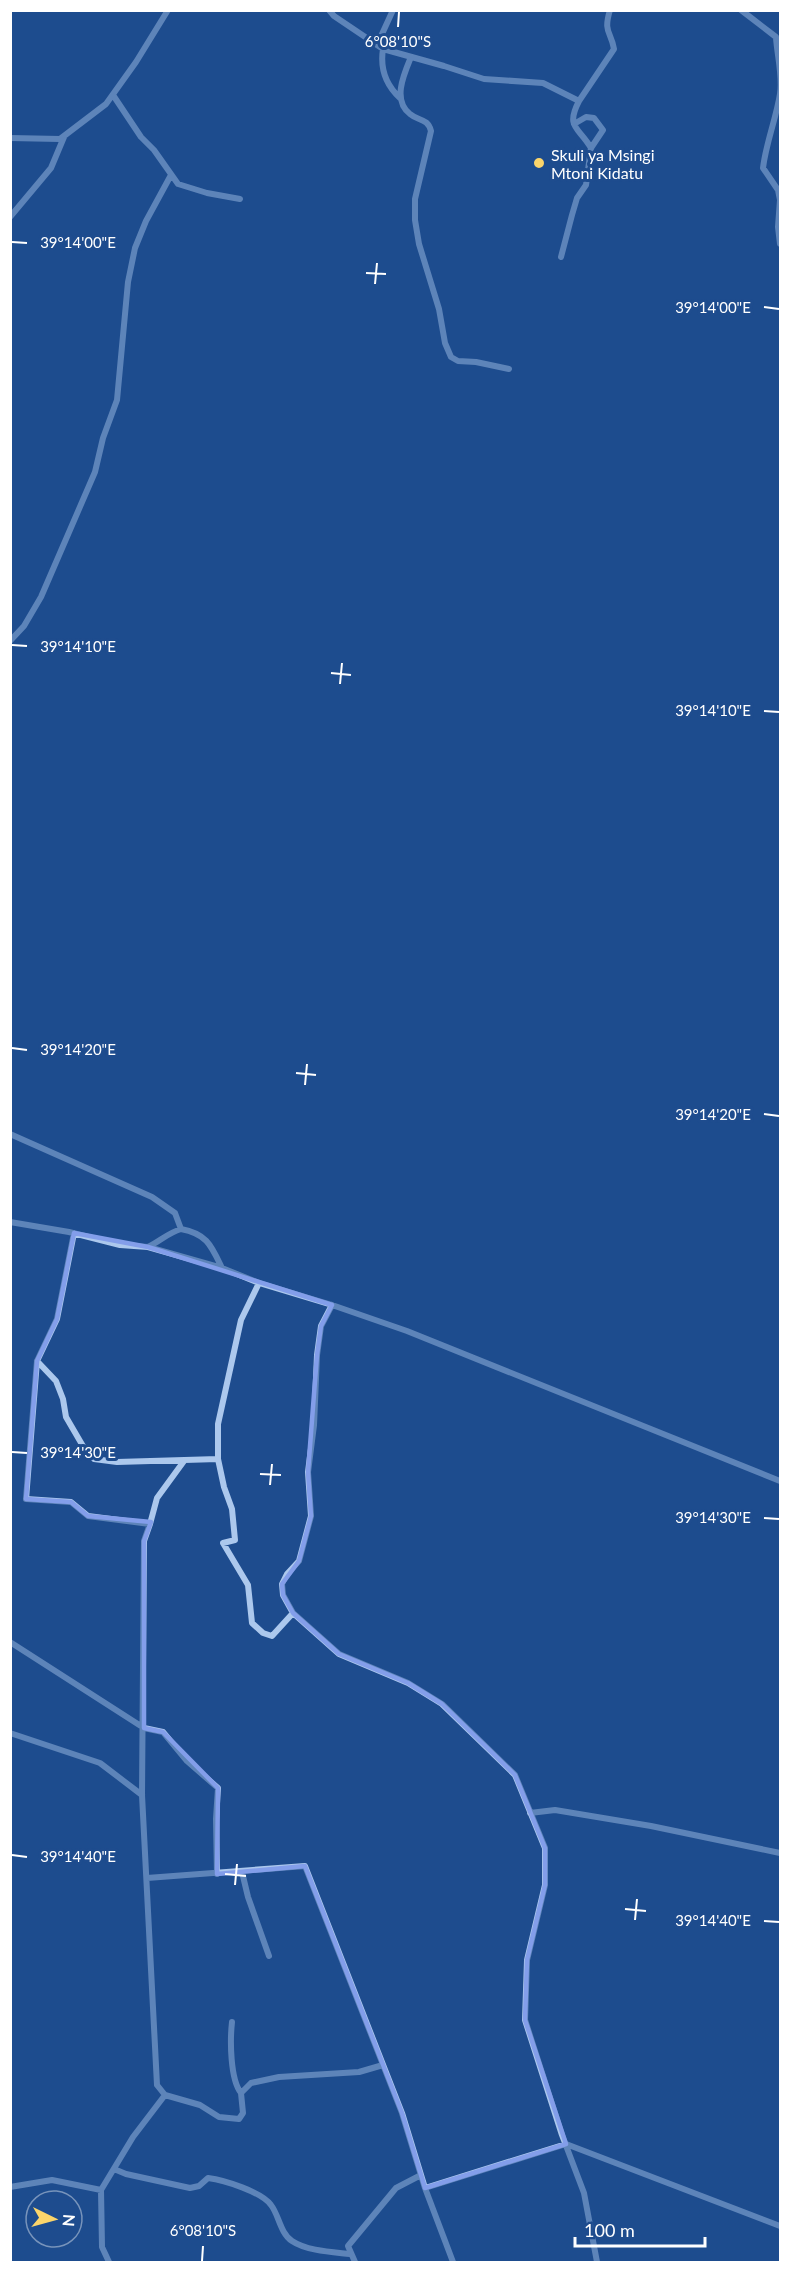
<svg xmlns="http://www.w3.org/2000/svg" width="791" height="2273" font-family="Lato,sans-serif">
  <rect width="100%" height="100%" fill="#1e4c8e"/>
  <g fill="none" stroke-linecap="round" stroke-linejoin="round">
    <!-- minor -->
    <path stroke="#acc8ed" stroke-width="6" d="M329,10L334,16L383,49L444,66L484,79L543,83L579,101C565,128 579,127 591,148L603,130L594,118L586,117L574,124
      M741,10L776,37C777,55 783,77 780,94C776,119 766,143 763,168L778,190L780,200L778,227L780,244
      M377,45L393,10
      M383,49C380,68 386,85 400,98
      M411,57C404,74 392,100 410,114C418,121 428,118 431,131L415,199V220L419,244L439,309L445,343L451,357L458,361L476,362L509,369
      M113,95L141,137L154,150L178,184L207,193L240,199
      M579,101L614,49C611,31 603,33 610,10
      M10,138L60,139L106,104L136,62L168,10
      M10,217L51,168L64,137
      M561,257L572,215L577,198L586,185L591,148
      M10,641L24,626L41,597L95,472L103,438L117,400L128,282L135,248L146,221L171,175
      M10,1134L152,1197L175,1213L181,1229C207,1234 211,1245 222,1268
      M10,1222L69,1232L120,1245L148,1247L222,1268L259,1283L332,1305L407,1331L780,1481
      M74,1233L57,1319L37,1361L26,1499L71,1502L88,1516L150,1524L144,1541L142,1795L157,2085L165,2095L200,2105L219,2117L239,2119L243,2113L241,2093L251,2083L279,2077L359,2072L383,2065
      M148,1247C160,1241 168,1233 181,1229
      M259,1283L241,1320L218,1424V1459L224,1487L232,1509L235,1540L223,1543L248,1585L252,1623L263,1633L272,1636L293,1613
      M332,1305L321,1326L317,1355L314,1425L308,1472L311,1516L299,1561L287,1574L282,1584L283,1595L293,1613L339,1654L408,1683L442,1704L515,1775L545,1848V1885L527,1960L525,2020L562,2135L584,2193L597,2262
      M37,1361L56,1381L63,1399L66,1417L87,1453L94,1459L117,1462L218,1459
      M150,1524L157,1498L184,1461
      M10,1642L144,1728L163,1732L187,1761L218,1788L216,1819L217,1874
      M10,1733L100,1763L142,1795
      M530,1813L555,1810L651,1826L780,1853
      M242,1872L248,1897L269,1956
      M147,1878L305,1866L402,2113L425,2188L453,2262
      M232,2022C230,2040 230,2079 241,2093
      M114,2169L126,2174L190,2188L199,2186L208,2178C224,2180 262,2192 271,2205C279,2215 280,2233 292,2241C307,2251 332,2252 350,2254
      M10,2187L52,2180L101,2190
      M425,2188L566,2144L780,2226
      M109,2262L102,2247L101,2190L133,2137L165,2095
      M355,2262L348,2246L396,2188L421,2175"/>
  </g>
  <!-- marked area -->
  <path d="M0 0H791V2273H0ZM74,1233L148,1247L332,1305L321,1326L317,1355L308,1472L311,1516L299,1561L282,1584L283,1595L293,1613L339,1654L408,1683L442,1704L515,1775L545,1848V1885L527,1960L525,2020L566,2144L425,2188L402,2113L305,1866L217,1874L218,1788L163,1732L144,1728V1541L151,1522L88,1516L71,1502L26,1499L37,1361L57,1319Z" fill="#1e4c8e" fill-opacity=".55" fill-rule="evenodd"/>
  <path fill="none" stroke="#839eea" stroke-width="4.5" stroke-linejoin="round" d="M74,1233L148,1247L332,1305L321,1326L317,1355L308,1472L311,1516L299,1561L282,1584L283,1595L293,1613L339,1654L408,1683L442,1704L515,1775L545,1848V1885L527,1960L525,2020L566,2144L425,2188L402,2113L305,1866L217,1874L218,1788L163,1732L144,1728V1541L151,1522L88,1516L71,1502L26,1499L37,1361L57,1319Z"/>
  <!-- ticks -->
  <path fill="none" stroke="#fff" stroke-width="2" d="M398,27L399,12M12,242L27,243M366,273L386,274M375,284L377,263M764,307L779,309M12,645L27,646M331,673L351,675M340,684L342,663M764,711L779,712M12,1048L27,1050M296,1073L316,1075M305,1085L307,1064M764,1114L779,1116M12,1452L27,1453M260,1474L281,1475M270,1485L272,1464M764,1518L779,1519M12,1855L27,1857M225,1874L246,1876M235,1885L237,1864M625,1909L646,1911M635,1920L637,1899M764,1921L779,1922M202,2261L203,2246"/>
  <!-- markers -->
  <circle fill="#fbd56b" stroke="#1e4c8e" stroke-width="2" cx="539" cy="163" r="6"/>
  <g text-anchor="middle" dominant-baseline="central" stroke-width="6" stroke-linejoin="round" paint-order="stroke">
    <!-- poi labels -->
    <g font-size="16" fill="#fff" stroke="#1e4c8e" text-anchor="start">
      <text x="551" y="154">Skuli ya Msingi<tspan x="551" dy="18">Mtoni Kidatu</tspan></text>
    </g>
  </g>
  <g font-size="15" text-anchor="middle" fill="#fff" stroke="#1e4c8e" stroke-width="6" stroke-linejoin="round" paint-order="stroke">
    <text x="398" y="47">6°08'10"S</text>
    <text x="78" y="248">39°14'00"E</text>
    <text x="713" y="313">39°14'00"E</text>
    <text x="78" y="652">39°14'10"E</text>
    <text x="713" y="716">39°14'10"E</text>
    <text x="78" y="1055">39°14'20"E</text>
    <text x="713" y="1120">39°14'20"E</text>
    <text x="78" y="1458">39°14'30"E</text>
    <text x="713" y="1523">39°14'30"E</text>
    <text x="78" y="1862">39°14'40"E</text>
    <text x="713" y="1926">39°14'40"E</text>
    <text x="203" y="2236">6°08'10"S</text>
  </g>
  <!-- border -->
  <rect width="791" height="2273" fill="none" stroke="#ffffff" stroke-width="24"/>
  <!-- north arrow -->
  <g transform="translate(54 2219) rotate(95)"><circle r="28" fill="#1e4c8e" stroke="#7894bb" stroke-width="1.5"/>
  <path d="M0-4.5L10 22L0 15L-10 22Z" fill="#fbd56b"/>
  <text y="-9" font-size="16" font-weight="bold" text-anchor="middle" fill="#ffffff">N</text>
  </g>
  <!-- scale -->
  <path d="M575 2237v9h130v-9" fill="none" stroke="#ffffff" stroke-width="3"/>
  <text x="584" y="2237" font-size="18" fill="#ffffff" stroke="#1e4c8e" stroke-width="4.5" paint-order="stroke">100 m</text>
</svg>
